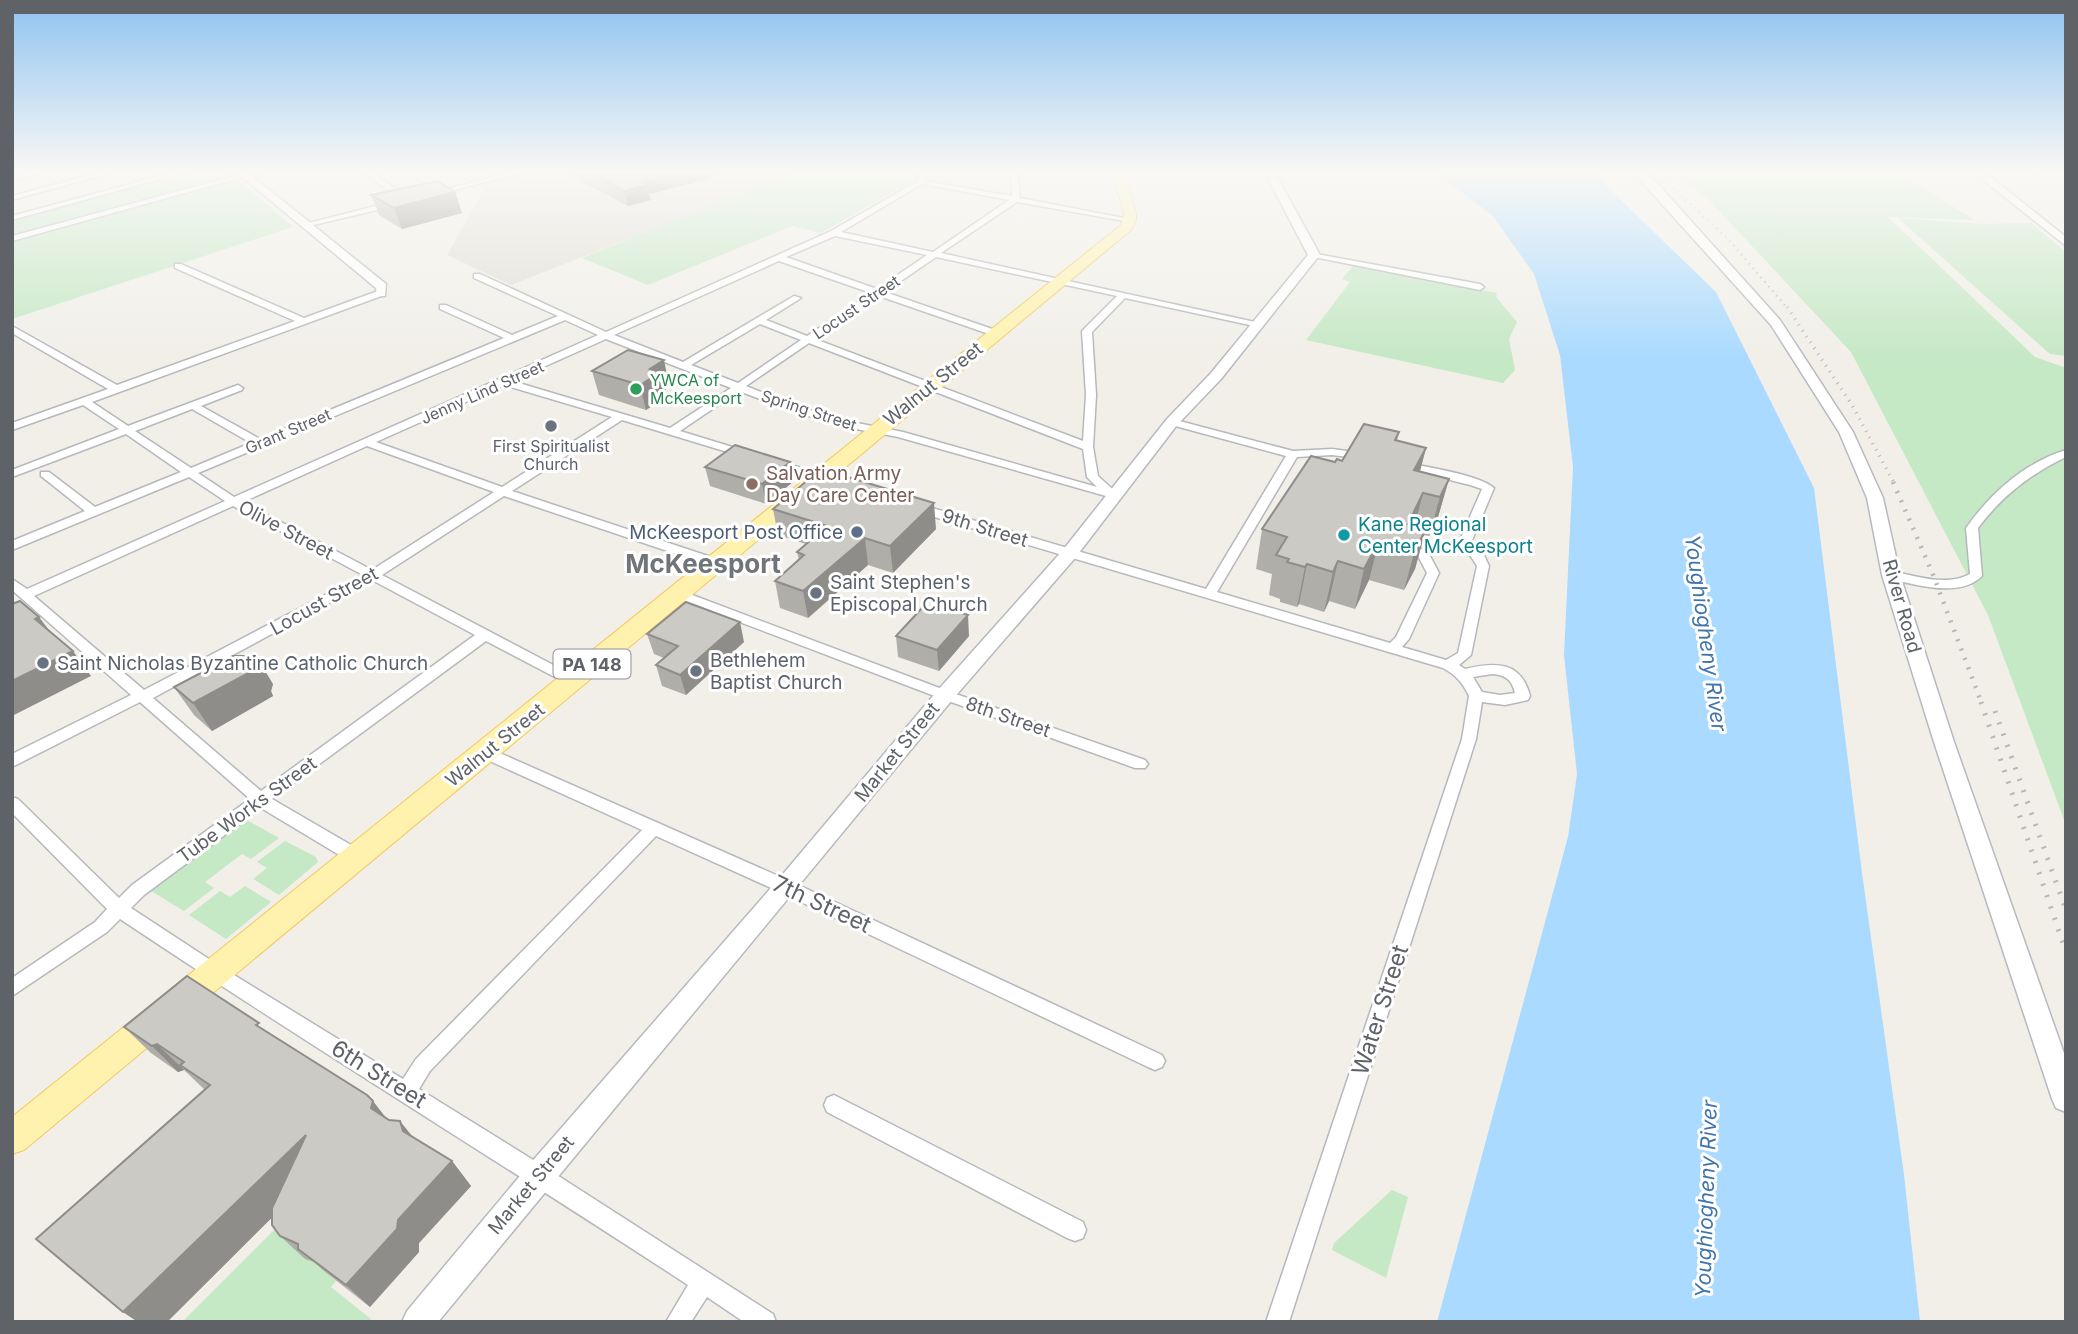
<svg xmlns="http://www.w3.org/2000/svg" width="2078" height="1334" font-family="Inter,sans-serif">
  <rect width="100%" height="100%" fill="#f1efe8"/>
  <!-- education -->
  <path fill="#e1ded6" d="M536,171H798V172L511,285L447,255L488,183Z"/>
  <!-- green -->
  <path fill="#c5e8c5" d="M193,171H232L235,173L12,237V220Z
    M798,171H912V181L821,233L792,226L648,285L582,258Z
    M1671,171H1895L1975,220L1888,217L2035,357L2066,368V825L1988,615L1851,352L1707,198Z
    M237,179L293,227L12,319V240Z
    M1898,218L1983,224L2031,223L2066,252V356L2050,354Z
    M1353,266L1497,293L1496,297L1517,322L1509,339L1515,370L1503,383L1306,340L1350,282L1342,279Z
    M243,818L279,838L251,859L242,854L205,882L214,888L184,911L148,889Z
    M285,841L316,857L318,862L279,895L253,879L267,868L257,862Z
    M245,886L271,902L226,939L189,915L220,891L230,897Z
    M335,1169L317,1264L336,1281L331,1287L371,1319L369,1322H182Z
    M1392,1190L1408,1197L1386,1278L1332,1250L1334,1243Z"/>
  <!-- water -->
  <path fill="#aadaff" d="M1433,171H1591L1716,292L1814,488L1862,873L1904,1175L1920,1322H1437L1568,837L1577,774L1564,655L1573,467L1560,355L1534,274L1493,216Z"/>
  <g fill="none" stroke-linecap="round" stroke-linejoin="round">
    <!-- street casing -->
    <g stroke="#b5b8bc" stroke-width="3">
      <path id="street" d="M36,171H47L12,181V177Z
        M106,171H117L12,200V196Z
        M178,171H189L12,220V216Z
        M253,171H264L12,241V236Z
        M362,171H370L411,200L404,202Z
        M517,171H529L431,196L427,194Z
        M920,171H927L925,181L1012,196L1010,171H1017L1020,198L1134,220L1130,222L1017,202L941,253L1264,324L1259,327L1125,298L1092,332L1096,395L1093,447L1098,476L1119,495L1113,498L898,437L856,429L791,411L739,391L680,431L752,453V457H744L622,420L512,491L720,560L722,563L720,566H712L504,496L382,575L578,678L580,681L578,684H568L486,641L272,799L363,852L365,857L363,862L357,864L351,862L261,808L144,895L131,908L221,967L403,1079L416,1059L642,830L481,757L478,753L481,749L486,747L792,882L1162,1055L1165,1061L1162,1067L1155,1070L1148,1067L780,892L656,836L430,1071L419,1089L546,1168L773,1314L776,1322H744L707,1297L691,1322H666L688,1285C500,1162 307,1044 120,919L107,932L12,996V978L95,922L107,909L12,813V797L18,799L119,898L132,885L250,799L140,702L12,767V754L131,695L12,590V579L27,589L225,501L189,477L12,550V541L85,511L41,476V472H49L95,507L181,472L126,434L12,477V470L119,429L83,405L12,430V423L108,389L12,333V326L117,385L295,321L175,268V264H181L304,318L378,291H384V295L92,402L128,426L238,385L243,388L242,390L201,406L260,439L504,338L440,309V305H446L512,335L558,316L474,278V274H480L606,332L831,231L918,181ZM922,184L1009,200L933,252L841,232ZM835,236L927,255L877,289L786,257ZM936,257L1117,296L1082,331L1086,395L1083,441L815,339L879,296L992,335H998V331L885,292ZM779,261L871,293L807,336L766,320L801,298L794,296L683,362L614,335ZM565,320L598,335L234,497L198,473ZM760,324L801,340L738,383L691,365ZM606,339L731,388L670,428L512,381ZM809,343L1083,449L1087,477L1097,487L903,432L857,423L799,407L746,386ZM504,385L612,417L502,487L376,442ZM192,409L251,443L191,468L135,431ZM367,446L494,492L372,570L243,502ZM233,506L363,575L144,690L34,596ZM372,580L475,635L261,791L153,698Z
        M395,201L399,203L398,205L305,227L301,225Z
        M1311,253L1480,284L1484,287L1480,290L1314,257L1310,255Z
        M1172,419L1293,451L1332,449L1369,454L1371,456L1365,459L1332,455L1297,457L1217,592L1390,643L1396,637L1427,573L1418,556L1420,550C1430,541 1446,541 1459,542L1482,489L1470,485L1398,467L1396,465L1402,462C1425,467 1477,474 1494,488L1470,545L1484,555L1489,566L1471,655L1459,665L1465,669C1496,662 1521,661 1530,696L1528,700L1505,705L1482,702L1476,739L1289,1322H1266L1462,739L1469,696C1463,683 1456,675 1443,668L914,511L912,508L914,505H922L1206,589L1286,456L1168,424L1167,422ZM1450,548L1470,555L1477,566L1458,653L1446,660L1402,647L1409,639L1439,573L1430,556L1431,552ZM1492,674C1506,675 1512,680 1515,693L1500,695L1482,692L1473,677Z
        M2066,450V457C2029,475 2002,496 1978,528L1982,576C1959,599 1914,584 1886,578L1885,575L1891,571C1916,576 1946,587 1970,574L1966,528C1991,493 2024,463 2066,450Z
        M774,460L832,477L834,479L828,482L770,465V461Z
        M679,590L950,692L1145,760L1148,764L1145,768H1135L940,698L674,597L673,594Z
        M834,1095L1083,1222L1086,1230L1083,1238L1075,1241L1067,1238L827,1112L824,1105L827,1098Z"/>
    </g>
    <!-- secondary casing -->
    <g stroke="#b6babf" stroke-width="3">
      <path id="secondary" d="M235,171H246L386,284L385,296H377L376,288Z
        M1264,171H1274L1320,255L1318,257L1221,379L1177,425L1075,558L952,700L438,1322H402L407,1311L529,1165L778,880L938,690L1063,550L1167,419L1211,373L1308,255Z
        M1632,171H1643L1657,183L1780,320L1853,432L1883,498L1900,575L1954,742L2066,1059V1112L2056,1108L2052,1099L1934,742L1882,575L1867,498L1839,432L1771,325Z
        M1972,171H1983L2066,237V246Z"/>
    </g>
    <!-- primary casing -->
    <g stroke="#f2c960" stroke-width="2">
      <path id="primary" d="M1112,171H1124L1136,214V220L1131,230L24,1150L12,1154V1117L1121,225L1124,214Z"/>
    </g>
    <!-- street -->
    <use href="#street" fill="#fff" fill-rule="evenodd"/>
    <!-- secondary -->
    <use href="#secondary" fill="#fff" fill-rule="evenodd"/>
    <!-- primary -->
    <use href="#primary" fill="#fff2af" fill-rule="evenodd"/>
    <!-- rail-far3 -->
    <path stroke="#b6b7b8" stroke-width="2.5" stroke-dasharray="1 5" stroke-linecap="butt" d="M1655,171L1729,240L1788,309"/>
    <!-- rail-far2 -->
    <path stroke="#b6b7b8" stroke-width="3.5" stroke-dasharray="1 6" stroke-linecap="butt" d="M1787,307L1852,405L1894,483"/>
    <!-- rail-far1 -->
    <path stroke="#b6b7b8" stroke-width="4.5" stroke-dasharray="2 8" stroke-linecap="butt" d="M1893,482L1932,572L1982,704"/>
    <!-- rail -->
    <path stroke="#b6b7b8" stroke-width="5" stroke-dasharray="2 10" stroke-linecap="butt" d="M1981,702L2066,952
      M1995,711L2066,910"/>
  </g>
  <!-- wall -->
  <path fill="#afaea9" d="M571,171H726L717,173L708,179L649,194L651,200L628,206L573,177Z
    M455,192L462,213L402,229L379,215L371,195Z
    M592,371L669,384L665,387L667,396L646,410L599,395Z
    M1399,432L1397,441L1426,448L1420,471L1449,479L1438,517L1429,536L1424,535L1415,569L1404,590L1369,580L1355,609L1329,601L1324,612L1299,604L1297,607L1280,602V599L1269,595L1272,574L1256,569L1262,529L1342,461Z
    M705,467L794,481L766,504L710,486Z
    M773,509L936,529L893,573L868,565L808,618L780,608L775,581L799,560L797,552L806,544L778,535Z
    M647,634L744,642L686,695L662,686L656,665L664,658L654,654Z
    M896,636H969L939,671L898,657Z
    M273,684L271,691L273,696L212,731L194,715L174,687Z
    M124,1027L267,1032L367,1095L386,1118L412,1137L452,1161L471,1186L419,1243V1252L370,1307L324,1271L314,1262L305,1259L280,1236L272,1217L167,1322H138L123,1312L205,1090L184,1070L178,1072L151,1053Z"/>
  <!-- shaded-wall -->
  <path fill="#8f8d8a" d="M681,171H726L717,173L708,179L649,194L651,200L628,206L624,191L640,181Z
    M455,192L462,213L402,229L394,208Z
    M664,360L669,384L665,387L667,396L646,410L640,385L650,369Z
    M1426,448L1416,486L1414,470Z
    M790,462L794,481L766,504L762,484Z
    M1449,479L1438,517L1429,536L1440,497Z
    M1423,493L1413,532L1408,524Z
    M934,503L936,529L893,573L890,546Z
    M1426,529L1415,569L1404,590L1415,550Z
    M865,538L868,565L808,618L803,591Z
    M1379,541L1369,580L1355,609L1364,569Z
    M1338,561L1329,601L1324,612L1333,572Z
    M1307,564L1299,604L1297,607L1305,567Z
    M968,615L969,636L939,671L937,650Z
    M39,617L58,642L35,619Z
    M740,622L744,642L686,695L680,675Z
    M73,651L91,676L12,716V681Z
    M256,656L273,684L271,691L273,696L212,731L193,703L254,663Z
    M157,1044L184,1070L178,1072L152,1046Z
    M373,1101L393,1127L371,1108Z
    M400,1121L420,1146L403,1131Z
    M306,1135L330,1160L167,1322H138L123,1312Z
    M452,1161L471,1186L419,1243V1252L370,1307L346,1285L398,1220Z"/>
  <!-- building -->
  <path fill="#cccac5" stroke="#8f8d8a" stroke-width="2" d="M586,171H681L640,181L647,185L624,191Z
    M438,181L455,192L394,208L371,195Z
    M628,350L664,360L650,369L661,372L640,385L592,371Z
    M1364,424L1399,432L1395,440L1426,448L1414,470L1449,479L1440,497L1423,493L1408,524L1426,529L1415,550L1379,541L1364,569L1338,561L1333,572L1307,564L1305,567L1287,562L1289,559L1276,555L1287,537L1262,529L1311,456L1335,462L1337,459L1342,461Z
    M735,445L790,462L762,484L705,467Z
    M821,469L934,503L890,546L865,538L803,591L775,581L804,555L797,552L827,526L773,509Z
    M20,601L39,617L35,619L73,651L12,681V604Z
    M686,602L740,622L680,675L656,665L678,646L647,634Z
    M934,604L968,615L937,650L896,636L923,607L930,609Z
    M233,656H256L254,663L256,669L193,703L174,687Z
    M187,976L259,1023L256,1025L367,1095L373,1101L371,1108L389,1120L400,1121L403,1131L452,1161L398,1220L397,1229L346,1285L298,1249V1244L280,1236L272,1225V1208L306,1135L123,1312L36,1239L210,1085L180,1065L184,1062L157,1044L152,1046L124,1027Z"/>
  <!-- sky -->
  <linearGradient id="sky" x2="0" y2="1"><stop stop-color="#8fc3f1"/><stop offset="0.48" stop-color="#f9f8f5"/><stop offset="1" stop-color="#f9f8f5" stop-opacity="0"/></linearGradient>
  <rect width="2078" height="358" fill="url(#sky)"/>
  <!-- markers -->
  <circle fill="#2e9e5b" stroke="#fff" stroke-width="2.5" cx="636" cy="389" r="7"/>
  <g fill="#6b7280" stroke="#fff" stroke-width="2.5">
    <circle cx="551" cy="426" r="7"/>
    <circle cx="816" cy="593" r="7"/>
    <circle cx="43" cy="663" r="7"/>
    <circle cx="696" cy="671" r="7"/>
  </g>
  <circle fill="#8d6e63" stroke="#fff" stroke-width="2.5" cx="752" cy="484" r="7"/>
  <circle fill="#5c6f8a" stroke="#fff" stroke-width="2.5" cx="857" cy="532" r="7"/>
  <circle fill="#0f9aa8" stroke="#fff" stroke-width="2.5" cx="1344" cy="535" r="7"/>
  <g text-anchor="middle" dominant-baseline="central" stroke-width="6" stroke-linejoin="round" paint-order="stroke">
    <!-- far-street labels -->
    <g font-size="16" fill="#5f6368" stroke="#fff">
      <text transform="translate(856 307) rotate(-34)">Locust Street</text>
      <text transform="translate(482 392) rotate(-24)">Jenny Lind Street</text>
      <text transform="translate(809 410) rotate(18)">Spring Street</text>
      <text transform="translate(288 431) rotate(-23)">Grant Street</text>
    </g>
    <!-- far-leisure labels -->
    <g font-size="16" fill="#27864d" stroke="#fff" text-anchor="start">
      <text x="650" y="380">YWCA of<tspan x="650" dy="18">McKeesport</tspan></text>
    </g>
    <!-- far-worship labels -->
    <g font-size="16" fill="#5b616d" stroke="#fff">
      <text x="551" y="446">First Spiritualist<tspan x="551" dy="18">Church</tspan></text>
    </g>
    <!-- shield labels -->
    <rect fill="#fff" stroke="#8f9295" stroke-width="2" x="553.5" y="649.5" width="77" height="29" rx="5"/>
    <g font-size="18" font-weight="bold" fill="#5f6368">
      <text x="592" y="664">PA 148</text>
    </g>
    <!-- street labels -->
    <g font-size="19" fill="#5f6368" stroke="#fff">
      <text transform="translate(933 384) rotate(-39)">Walnut Street</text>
      <text transform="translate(985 528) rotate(17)">9th Street</text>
      <text transform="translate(286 530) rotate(28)">Olive Street</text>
      <text transform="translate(324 601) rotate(-29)">Locust Street</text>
      <text transform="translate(1902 606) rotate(74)">River Road</text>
      <text transform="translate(1008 717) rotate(19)">8th Street</text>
      <text transform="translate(495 745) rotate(-39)">Walnut Street</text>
      <text transform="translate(897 752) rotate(-51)">Market Street</text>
      <text transform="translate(247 810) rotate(-36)">Tube Works Street</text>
      <text transform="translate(531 1185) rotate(-50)">Market Street</text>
    </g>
    <!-- education labels -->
    <g font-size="19" fill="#785e54" stroke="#fff" text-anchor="start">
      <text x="766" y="473">Salvation Army<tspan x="766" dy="22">Day Care Center</tspan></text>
    </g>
    <!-- culture labels -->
    <g font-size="19" fill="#0d838f" stroke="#fff" text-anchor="start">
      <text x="1358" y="524">Kane Regional<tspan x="1358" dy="22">Center McKeesport</tspan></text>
    </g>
    <!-- service labels -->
    <g font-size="19" fill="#4e5e75" stroke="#fff" text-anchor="end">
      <text x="843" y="532">McKeesport Post Office</text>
    </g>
    <!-- worship labels -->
    <g font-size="19" fill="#5b616d" stroke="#fff" text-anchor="start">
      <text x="830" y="582">Saint Stephen's<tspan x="830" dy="22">Episcopal Church</tspan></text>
      <text x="710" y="660">Bethlehem<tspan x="710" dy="22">Baptist Church</tspan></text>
      <text x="57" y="663">Saint Nicholas Byzantine Catholic Church</text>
    </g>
    <!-- water labels -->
    <g font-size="21" font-style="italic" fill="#4174aa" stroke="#fff">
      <text transform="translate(1706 633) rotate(82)">Youghiogheny River</text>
      <text transform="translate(1706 1199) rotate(-88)">Youghiogheny River</text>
    </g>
    <!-- near-street labels -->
    <g font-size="23" fill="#5f6368" stroke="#fff">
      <text transform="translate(822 904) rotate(25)">7th Street</text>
      <text transform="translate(1380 1010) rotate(-72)">Water Street</text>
      <text transform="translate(379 1074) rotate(32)">6th Street</text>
    </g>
    <!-- district labels -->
    <g font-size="26" font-weight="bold" fill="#70757a" stroke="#fff">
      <text x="703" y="563">McKeesport</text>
    </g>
  </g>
  <!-- border -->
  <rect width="2078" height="1334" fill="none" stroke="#5f6368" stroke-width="28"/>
</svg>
